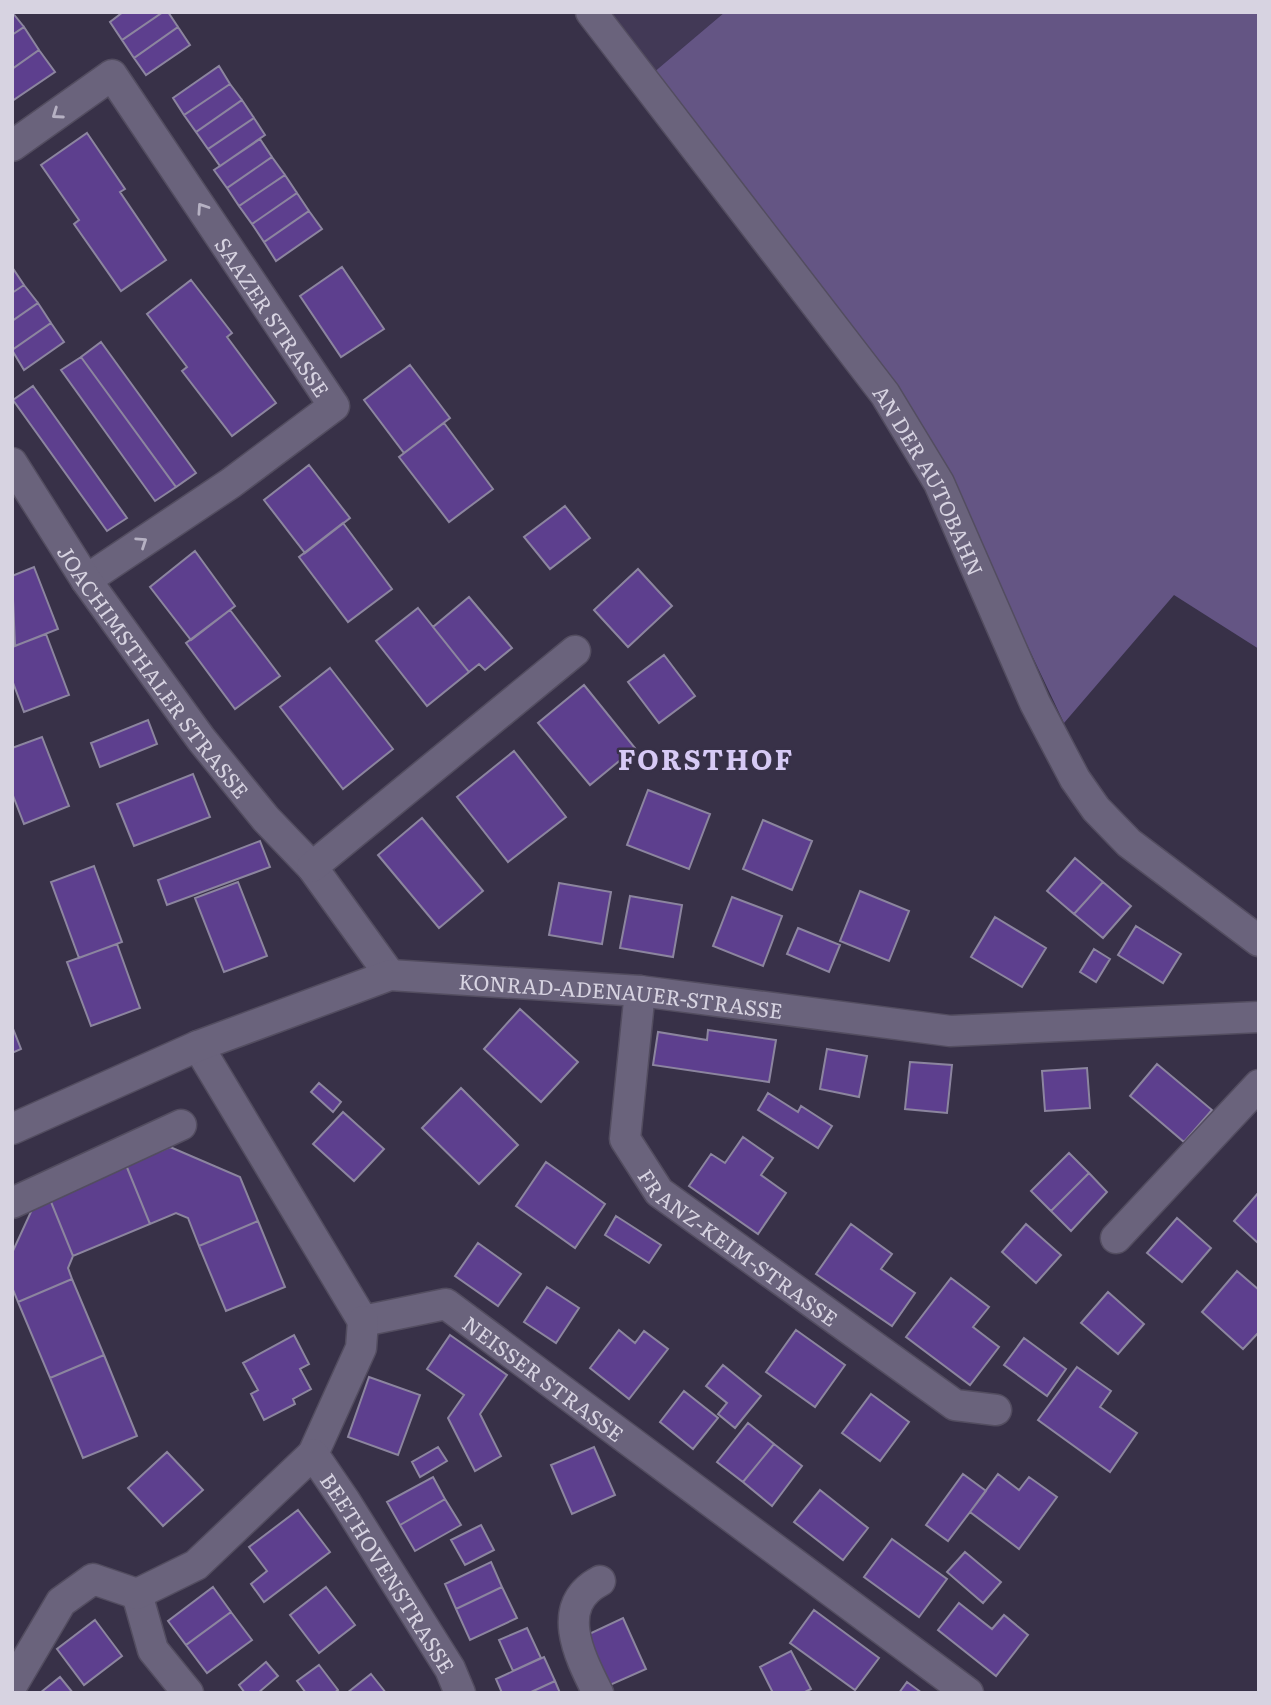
<svg xmlns="http://www.w3.org/2000/svg" width="1271" height="1705" font-family="Literata,serif">
  <rect width="100%" height="100%" fill="#383148"/>
  <!-- built -->
  <path fill="#423956" d="M607,12H725L653,73Z"/>
  <!-- green -->
  <path fill="#645584" d="M725,12H1259V649L1174,595L1064,723L948,478L653,73Z"/>
  <!-- building -->
  <path fill="#5d3f8e" stroke="#8c859f" stroke-width="2" d="M12,12L24,27L12,35Z
    M123,12H163L122,40L110,22Z
    M163,12H168L178,27L134,58L122,40Z
    M24,27L39,50L12,69V35Z
    M178,27L190,45L146,75L134,58Z
    M39,50L55,72L12,101V69Z
    M219,66L230,84L184,115L173,98Z
    M230,84L242,100L196,132L184,115Z
    M242,100L254,118L208,149L196,132Z
    M254,118L265,135L220,166L208,149Z
    M87,133L125,189L120,192L166,260L121,291L74,224L79,220L41,165Z
    M260,139L272,157L227,188L214,170Z
    M272,157L285,175L239,206L227,188Z
    M285,175L297,193L252,224L239,206Z
    M297,193L309,211L264,242L252,224Z
    M309,211L322,229L276,261L264,242Z
    M12,267L24,285L12,293Z
    M342,267L384,329L341,357L300,296Z
    M191,280L232,333L227,337L276,403L232,436L182,371L187,367L147,314Z
    M24,285L38,303L12,321V293Z
    M38,303L51,323L12,350V321Z
    M51,323L64,342L24,370L12,350Z
    M101,342L196,473L176,487L81,357Z
    M81,357L176,487L155,501L61,370Z
    M410,365L450,418L404,453L364,400Z
    M33,386L127,518L107,531L13,400Z
    M444,423L493,489L449,522L399,457Z
    M309,465L350,518L305,553L264,500Z
    M565,506L590,538L550,569L524,537Z
    M343,523L392,589L348,622L299,557Z
    M195,551L235,606L191,640L150,587Z
    M34,567L58,629L15,646L12,576Z
    M638,569L672,606L628,647L594,610Z
    M469,597L512,648L485,670L479,664L469,672L433,627Z
    M418,608L469,672L427,706L376,641Z
    M230,610L280,676L235,709L186,643Z
    M46,634L69,695L24,712L12,680V647Z
    M664,655L695,696L659,723L628,682Z
    M330,668L393,749L343,789L280,707Z
    M584,685L635,748L590,785L538,723Z
    M148,720L157,744L100,767L91,743Z
    M42,737L69,806L24,824L12,793V748Z
    M514,751L566,817L508,862L457,797Z
    M193,774L210,817L134,846L117,804Z
    M648,790L710,814L689,869L627,845Z
    M422,818L483,891L439,928L378,855Z
    M763,820L812,841L792,890L743,869Z
    M260,841L270,867L167,905L158,880Z
    M1075,858L1103,882L1074,914L1047,891Z
    M94,866L122,942L79,958L51,882Z
    M238,882L267,956L224,972L195,898Z
    M1103,882L1131,906L1103,938L1074,914Z
    M559,883L611,892L602,944L549,935Z
    M860,891L909,911L889,961L840,941Z
    M630,896L682,905L673,957L620,948Z
    M732,897L782,916L763,966L713,946Z
    M995,917L1046,948L1022,987L971,957Z
    M1136,926L1181,954L1163,983L1118,955Z
    M798,928L840,945L829,972L787,954Z
    M117,944L140,1008L91,1026L67,962Z
    M1094,949L1110,959L1096,982L1080,972Z
    M520,1009L578,1062L541,1102L484,1049Z
    M12,1026L21,1049L12,1053Z
    M708,1030L776,1040L769,1082L653,1065L658,1032L707,1040Z
    M827,1049L867,1056L859,1097L820,1089Z
    M910,1062L952,1065L947,1113L905,1109Z
    M1157,1064L1212,1110L1184,1142L1130,1096Z
    M1087,1068L1090,1108L1045,1111L1042,1071Z
    M319,1083L341,1102L333,1112L311,1092Z
    M461,1088L518,1145L479,1184L422,1128Z
    M768,1093L798,1112L801,1106L832,1126L818,1148L758,1110Z
    M343,1112L384,1149L354,1181L313,1144Z
    M743,1137L773,1158L761,1175L786,1193L758,1234L689,1186L711,1154L725,1163Z
    M170,1147L240,1177L258,1221L199,1246L188,1218L176,1213L150,1224L126,1165Z
    M1069,1153L1089,1173L1051,1211L1031,1191Z
    M546,1162L605,1204L575,1248L516,1206Z
    M126,1165L150,1224L73,1256L49,1197Z
    M1089,1173L1107,1192L1071,1231L1051,1211Z
    M1259,1192V1244L1234,1221Z
    M49,1197L73,1256L68,1268L72,1279L18,1302L12,1287V1253L35,1203Z
    M616,1216L661,1245L649,1263L605,1235Z
    M1177,1218L1211,1248L1182,1282L1147,1253Z
    M258,1221L285,1287L226,1311L199,1246Z
    M851,1224L892,1254L881,1269L915,1293L892,1326L816,1274Z
    M1026,1224L1061,1255L1036,1283L1002,1252Z
    M478,1243L521,1274L498,1306L455,1276Z
    M1237,1271L1259,1290V1332L1243,1349L1202,1312Z
    M951,1278L989,1307L973,1327L999,1347L970,1385L906,1337Z
    M72,1279L104,1355L50,1378L18,1302Z
    M547,1287L579,1308L556,1343L524,1322Z
    M1108,1292L1144,1324L1118,1354L1081,1323Z
    M619,1330L635,1343L644,1331L668,1349L629,1399L590,1368Z
    M796,1330L845,1365L815,1407L766,1372Z
    M294,1335L309,1364L300,1369L311,1389L293,1399L295,1404L264,1420L251,1394L258,1390L243,1363Z
    M450,1335L507,1375L480,1414L501,1456L475,1471L448,1418L464,1395L427,1369Z
    M1024,1338L1066,1369L1047,1396L1004,1365Z
    M104,1355L137,1436L83,1458L50,1378Z
    M723,1365L761,1396L735,1428L718,1414L727,1403L706,1386Z
    M1077,1367L1111,1391L1100,1407L1137,1433L1110,1472L1038,1420Z
    M369,1377L420,1395L398,1455L348,1437Z
    M684,1391L718,1418L693,1449L660,1422Z
    M871,1394L909,1422L880,1461L842,1433Z
    M748,1423L774,1444L743,1482L717,1462Z
    M774,1444L802,1466L772,1506L743,1482Z
    M438,1447L447,1461L420,1477L412,1462Z
    M594,1447L615,1495L572,1514L551,1465Z
    M167,1452L203,1490L163,1526L128,1488Z
    M963,1474L986,1491L948,1541L926,1525Z
    M998,1474L1019,1490L1029,1477L1057,1497L1019,1549L970,1512Z
    M433,1477L445,1499L400,1525L387,1502Z
    M820,1490L868,1528L843,1560L794,1522Z
    M445,1499L461,1525L415,1551L400,1525Z
    M298,1510L330,1552L264,1602L251,1584L267,1571L249,1547Z
    M481,1525L494,1550L465,1565L451,1540Z
    M892,1539L947,1579L919,1617L864,1577Z
    M965,1552L1001,1582L983,1603L947,1572Z
    M491,1562L502,1587L456,1609L445,1584Z
    M213,1587L231,1612L186,1645L168,1621Z
    M326,1587L355,1625L319,1653L290,1615Z
    M502,1587L517,1618L470,1640L456,1609Z
    M959,1603L992,1629L1004,1615L1028,1635L996,1676L938,1630Z
    M814,1610L879,1658L855,1690L790,1643Z
    M231,1612L252,1640L207,1673L186,1645Z
    M623,1618L646,1669L610,1685L587,1635Z
    M95,1620L122,1656L84,1685L57,1649Z
    M527,1628L541,1658L513,1671L499,1640Z
    M791,1651L811,1689L803,1693H773L760,1667Z
    M544,1657L555,1681L529,1693H502L496,1679Z
    M266,1662L278,1676L258,1693H245L239,1685Z
    M319,1665L338,1690L334,1693H306L297,1681Z
    M371,1674L386,1693H347Z
    M60,1677L73,1693H40Z
    M555,1681L560,1693H529Z
    M907,1682L922,1693H899Z"/>
  <g fill="none" stroke-linecap="round" stroke-linejoin="round">
    <!-- minor casing -->
    <g stroke="#534d60" stroke-width="33">
      <g id="minor">
        <path id="s1" d="M591,12L885,394L939,483L1035,703L1075,779L1096,809L1129,843L1259,941"/>
        <path id="s2" d="M12,146L112,75L334,406L231,483L86,580"/>
        <path id="s3" d="M12,463L86,580L201,739L266,819L312,867L390,975"/>
        <path d="M312,867L575,651"/>
        <path id="s4" d="M640,991L625,1139L659,1192L955,1405L996,1410"/>
        <path id="s5" d="M198,1046L363,1321L446,1304L968,1693"/>
        <path id="s6" d="M12,1129L198,1046L390,975L640,991L950,1031L1259,1017"/>
        <path d="M12,1203L181,1125"/>
        <path d="M1116,1238L1259,1085"/>
        <path d="M313,1454L361,1348L363,1321"/>
        <path d="M137,1594L153,1650L188,1693"/>
        <path id="s7" d="M12,1685L61,1602L93,1579L137,1594L196,1565L313,1454L345,1501L450,1669L460,1693"/>
        <path d="M598,1693C580,1657 553,1606 600,1581"/>
      </g>
    </g>
    <!-- minor -->
    <use href="#minor" stroke="#6a637c" stroke-width="30"/>
  </g>
  <!-- one-way arrows -->
  <defs><path id="oneway-chevron" d="M-2-3.5L2.5 0L-2 3.5" fill="none" stroke-width="1.6" stroke-linecap="round" stroke-linejoin="round" transform="scale(1.75)"/></defs>
  <g stroke="#b6b1c3">
    <use href="#oneway-chevron" transform="translate(57 114) rotate(145)"/>
    <use href="#oneway-chevron" transform="translate(202 208) rotate(-124)"/>
    <use href="#oneway-chevron" transform="translate(142 542) rotate(-34)"/>
  </g>
  <g text-anchor="middle" dominant-baseline="central" stroke-width="5" stroke-linejoin="round" paint-order="stroke">
    <!-- street labels -->
    <g font-size="21" fill="#d7d3e1" stroke="#383148">
      <text stroke="none"><textPath href="#s2" startOffset="413">SAAZER STRASSE</textPath></text>
      <text stroke="none"><textPath href="#s1" startOffset="579">AN DER AUTOBAHN</textPath></text>
      <text stroke="none"><textPath href="#s3" startOffset="252">JOACHIMSTHALER STRASSE</textPath></text>
      <text stroke="none"><textPath href="#s6" startOffset="640">KONRAD-ADENAUER-STRASSE</textPath></text>
      <text stroke="none"><textPath href="#s4" startOffset="308">FRANZ-KEIM-STRASSE</textPath></text>
      <text stroke="none"><textPath href="#s5" startOffset="528">NEISSER STRASSE</textPath></text>
      <text stroke="none"><textPath href="#s7" startOffset="550">BEETHOVENSTRASSE</textPath></text>
    </g>
    <!-- district labels -->
    <g font-size="28" font-weight="bold" letter-spacing="2" fill="#d7caf5" stroke="#383148">
      <text x="706" y="758">FORSTHOF</text>
    </g>
  </g>
  <!-- border -->
  <rect width="1271" height="1705" fill="none" stroke="#d7d3e1" stroke-width="28"/>
</svg>
